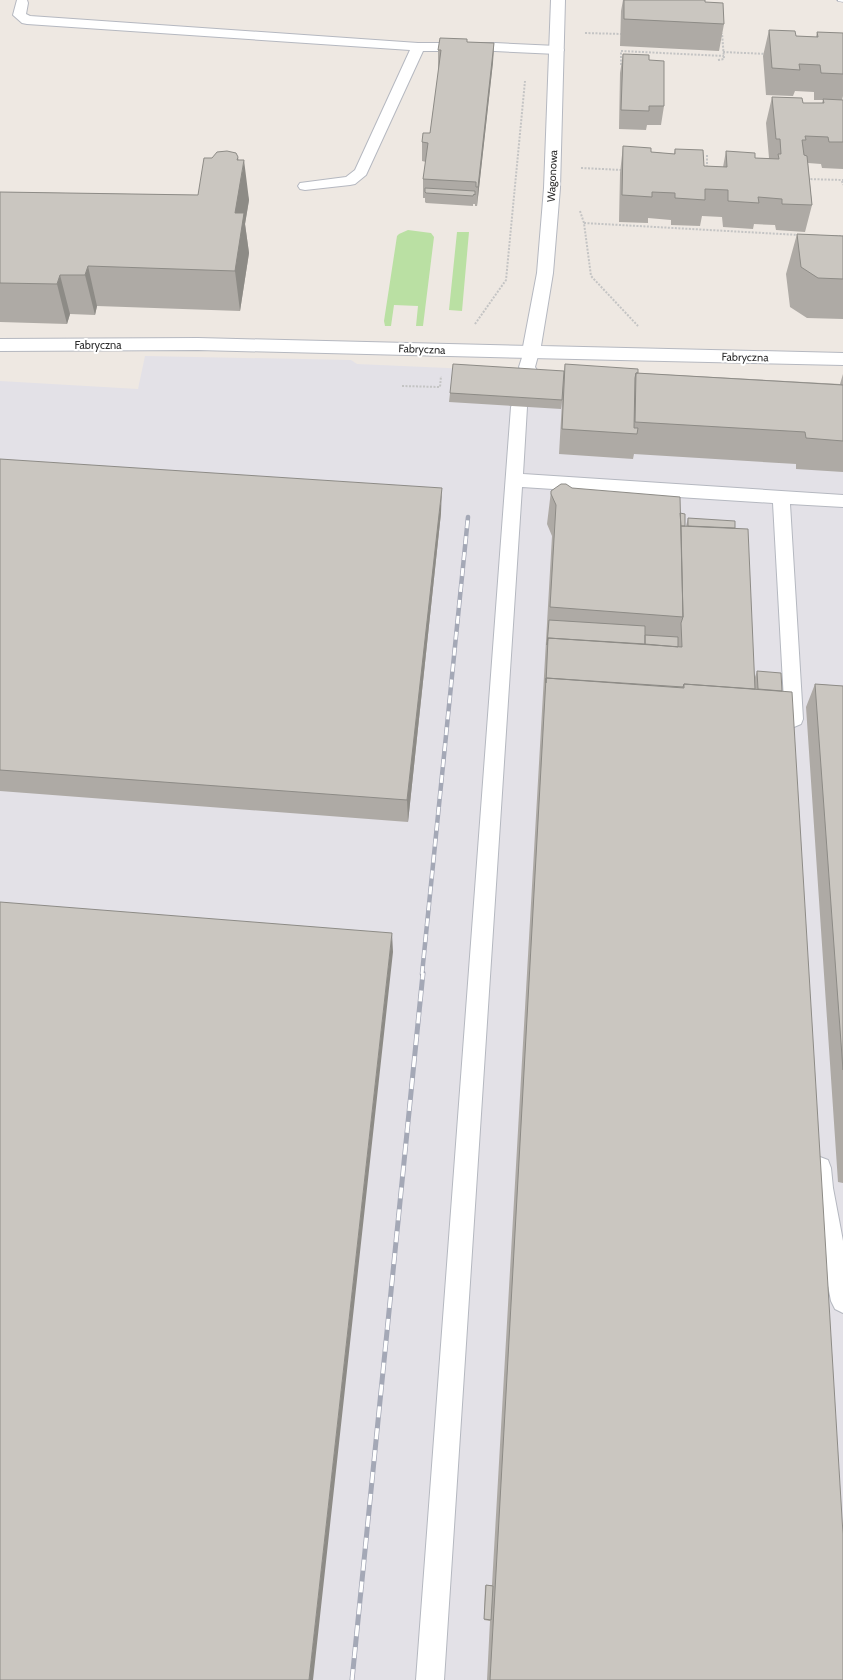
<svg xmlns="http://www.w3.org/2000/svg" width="843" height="1680" font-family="Cabin,sans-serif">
  <rect width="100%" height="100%" fill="#eee8e2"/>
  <!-- industrial -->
  <path fill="#e3e1e7" d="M145,356L351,360L357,364L631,376L843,388V1680H0V381L138,389Z"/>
  <!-- green -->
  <path fill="#bae0a3" d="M408,230L431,233L434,237L423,326H416L418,306L394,305L391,326H385L384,321L397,236L399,234Z
    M457,232H469L462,311L449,310Z"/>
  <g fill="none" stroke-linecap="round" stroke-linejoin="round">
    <!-- lane casing -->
    <g stroke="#b5b8c0" stroke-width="2">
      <path id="lane" d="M17,0H27L28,3L26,14L30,16L418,43H495L557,46L562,47L564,50L562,53L557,54L495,51H423L366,175L355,184L350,185L305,190L300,189L298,186L300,183L346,177L355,170L410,50L27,24L22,23L13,15Z
        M531,347L537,348L539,352L535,367L543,379L541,383L535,384L529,383L519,367L525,348Z
        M519,401L525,403L527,407L523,474L843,495V507L790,504L803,719L801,724L794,727L787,724L785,719L773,503L522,487L444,1680H416L511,407L513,403Z
        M820,1157L828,1160L831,1168L833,1188L843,1241V1313L835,1309L831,1301L809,1188V1168L812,1160Z"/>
    </g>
    <!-- street casing -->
    <g stroke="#b5b8c0" stroke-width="2">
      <path id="street" d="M198,338L531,346L537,348L540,352L537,356L531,358L198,350L0,351V339Z"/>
    </g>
    <!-- secondary casing -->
    <g stroke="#b5b8c0" stroke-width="2">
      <path id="secondary" d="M551,0H565L560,188L553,273L541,346L843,353V365L531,358L525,356L522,352L537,273L544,188Z"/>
    </g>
    <!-- path -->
    <path stroke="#c4c4c4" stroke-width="2" stroke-dasharray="2 1.5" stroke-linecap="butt" d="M585,33L622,34
      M723,52L767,54
      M718,60L724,59L722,33
      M621,65V51L724,56
      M707,155V170
      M581,168L622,170
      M807,179L843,180
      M842,181L843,185
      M580,211L584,223L591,276L638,326
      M584,223L799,235
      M832,236H843
      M475,324L506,280L525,81
      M402,386L440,387L441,376"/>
    <!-- lane -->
    <use href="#lane" fill="#fff" fill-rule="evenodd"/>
    <!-- street -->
    <use href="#street" fill="#fff" fill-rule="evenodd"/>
    <!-- secondary -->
    <use href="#secondary" fill="#fff" fill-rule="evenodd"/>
    <!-- rail-far2 casing -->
    <g stroke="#a4a8b6" stroke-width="3">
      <path id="rail-far2" d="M838,0L843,1"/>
    </g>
    <!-- rail-far1 casing -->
    <g stroke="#a4a8b6" stroke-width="4.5">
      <path id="rail-far1" d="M422,974L468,517"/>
    </g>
    <!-- rail casing -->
    <g stroke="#a4a8b6" stroke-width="5">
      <path id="rail" d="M352,1680L423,973"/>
    </g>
    <!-- rail-far2 -->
    <use href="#rail-far2" stroke="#fff" stroke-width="2" stroke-dasharray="6" stroke-linecap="butt"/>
    <!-- rail-far1 -->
    <use href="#rail-far1" stroke="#fff" stroke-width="3" stroke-dasharray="8" stroke-linecap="butt"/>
    <!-- rail -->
    <use href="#rail" stroke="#fff" stroke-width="3.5" stroke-dasharray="11" stroke-linecap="butt"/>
  </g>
  <!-- wall -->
  <path fill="#aeaaa5" d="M623,0H705V2L724,24L719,51L620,46L621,11Z
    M769,30L796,36L816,37L817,32L843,33V96L842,100H843V169L822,168L821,164L808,163L812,205L805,232L776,230L775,225L754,224L753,229L723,227L722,217L702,216L700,226L671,225V220L648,218V223L619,222L620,173L623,146L651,152L674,154L675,149L704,166L723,167L726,151L755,158H769L766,123L772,97L803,103H822L823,100H814V92L795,91L793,96L766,95L763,56Z
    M467,42L494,43L493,62L477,206H475V204H473V206L426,203L425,202V198H423V179L426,162L422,161V142L430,133L439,69H438V50Z
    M623,54L649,60L664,106L661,125H647L646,130L619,129L620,73Z
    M239,160L249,200L245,224L249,253L240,311L97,306L95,315L70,314L67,324L0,322V192L198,195Z
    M797,234L843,236V319L807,318L790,307L786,274Z
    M565,364L638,373L840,384L843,374V472L796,469V464L634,454L633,459L559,454L562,402L561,409L449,402L450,393L563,382Z
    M0,459L441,513L408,822L0,791Z
    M572,488L680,513L685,526H686L688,518L735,528L754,680L757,671L843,1680H487L490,1621L484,1620L485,1586L486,1585H492L552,536L547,524L551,491Z
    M815,684L843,686V1183L838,1182L806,707Z"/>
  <!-- shaded-wall -->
  <path fill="#8d8b86" d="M494,43L493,62L477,206L478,187Z
    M238,157L241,179L244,160L249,200L245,224L249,253L240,311L235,271V213L237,160Z
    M88,266L97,306L95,315L85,275Z
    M60,275L70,314L67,324L57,284Z
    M442,488L441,513L408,822L407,800Z
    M392,933L393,952L313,1680H309Z"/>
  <!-- building -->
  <path fill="#cac6c0" stroke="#8d8b86" d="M624,0H705V2L723,3L724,24L624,19Z
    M769,30L795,31L796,36L818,37L817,32L843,33V74L821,73L820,65L799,64L800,70L772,68Z
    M440,38L467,39V42L494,43L478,187H476V182L423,179L428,143L422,142L423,133H430L441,50H438Z
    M623,54L649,55V60L664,61V106H649V111L621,110Z
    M772,97L802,98L803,103H824L823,99L843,100V142H829L828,137L805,136L806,140H802L804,155L807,156L812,205L782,204V199L758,197L759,203L728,201V190L705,189V200L675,198V193L652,192V197L622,195L623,146L651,148V152L675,154V149L703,150L704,166L727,167L726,151L755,153V158L779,159L778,154H781L780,139H776Z
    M227,151L236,153L238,157L237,160H244L235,213H244L235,271L88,266L85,275H60L57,284L0,283V192L198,195L204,158H212L217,152Z
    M425,188L475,191V195L474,194L473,196L426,193L425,192Z
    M797,234L843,236V279L818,278L801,267Z
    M453,364L564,371L562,400L450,393Z
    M565,364L638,369V373H636L635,378L634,428H638L637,434L562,429Z
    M636,373L843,385V441L806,438L805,432L635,422Z
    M0,459L442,488L407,800L0,770Z
    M561,484H566L572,488L680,497L683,617L550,607L556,505L551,494V491Z
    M680,513L685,514V526H681Z
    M688,518L735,521V528L688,526Z
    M681,526L748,529L755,689L684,684L683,687L546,678V683L548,638L682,647L681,623L683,617Z
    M549,620L645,626V644L548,638L547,645Z
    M645,635L678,637V647L645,644Z
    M757,671L781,673L782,691L758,689Z
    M546,678L684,688V684L792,692L843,1534V1680H490Z
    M815,684L843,686V1070Z
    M0,902L392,933L309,1680H0Z
    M486,1585L493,1586L491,1620L484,1619Z"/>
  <g text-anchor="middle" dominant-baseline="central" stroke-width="4" stroke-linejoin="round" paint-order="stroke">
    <!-- far-street labels -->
    <g font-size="11" fill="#2e2e2e" stroke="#fff">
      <text transform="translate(552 176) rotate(-87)">Wagonowa</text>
      <text x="98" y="345">Fabryczna</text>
      <text transform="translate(422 349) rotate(2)">Fabryczna</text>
      <text transform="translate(745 357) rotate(1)">Fabryczna</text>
    </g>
  </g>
</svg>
